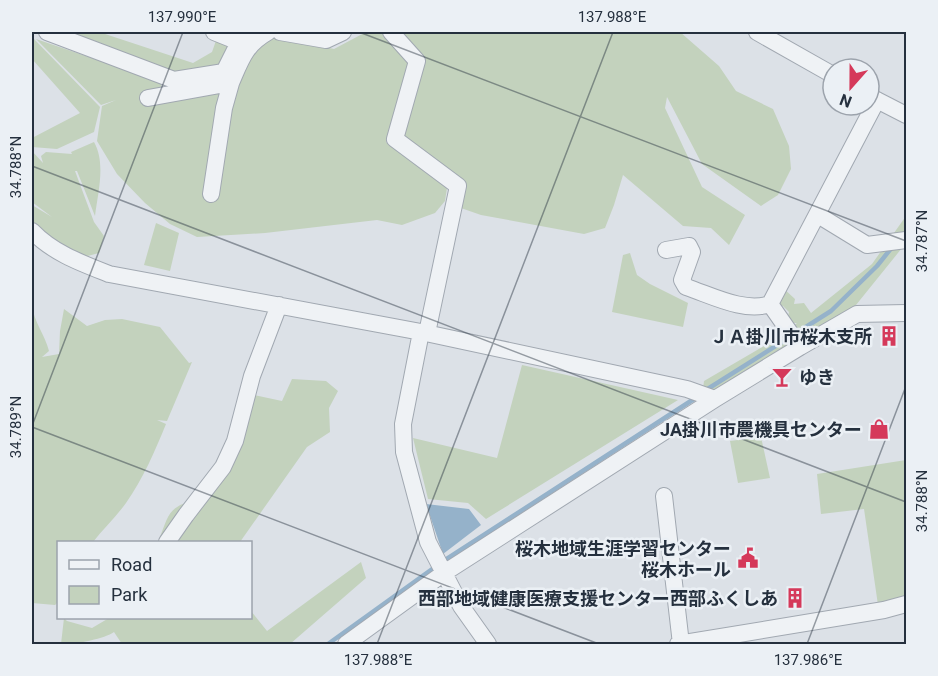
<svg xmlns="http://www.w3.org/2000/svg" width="938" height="676" font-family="Roboto,'Noto Sans JP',sans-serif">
  <rect width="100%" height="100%" fill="#dce1e7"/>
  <!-- green -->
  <path fill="#c3d2bd" d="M48,32H99L193,63L212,52L219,32H266L223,68L172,76Z
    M366,32H383L410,65L386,142L447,188L445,201L435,213L402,225L377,220L265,233L197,237L170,224L145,203L117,174L97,141L102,106L116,100L101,105L36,39L162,82L159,95L221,85L265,33L334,49Z
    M401,32H680L719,66L736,91L773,109L789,146L791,169L778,195L761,206L702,164L667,97L665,108L702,187L745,215L729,245L711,228L683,226L623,175L614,205L605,228L584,234L481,215L458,207L464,181L399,140L422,59Z
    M34,39L100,107L94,132L57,149L32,147V138L80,113L32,59V40Z
    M94,142C106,163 98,192 95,216L77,171H75L94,222L104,236L99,253L80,258L32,227V205L52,217L32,202V151L43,163L41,156L46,152L72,154L71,152Z
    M906,216V243L856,305L739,382L718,390L703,389L704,381L771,342L797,323H791L787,321L789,312L783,306L777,305L783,288L795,299L794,304L804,303L811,313L872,264Z
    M156,223L179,233L170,271L144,265Z
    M630,253L637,275L650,284L688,303L683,327L612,312L623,255Z
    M32,306C34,322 45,335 49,351L42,357L59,354L60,331L64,309L87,326L105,320L122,319L160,327L189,363L192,362L167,421L157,420L166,424C155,451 143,479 126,503C116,517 103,529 93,542H58V602L55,605L32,603Z
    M522,365L678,400L486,519L468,503L428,499L413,438L497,458Z
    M292,379L326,381L338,391L329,408L330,432L307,447L240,542H158C170,512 167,507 201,498L249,394L282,401Z
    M761,437L770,478L738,483L730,441Z
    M906,460V599L878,605L864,509L821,514L817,474Z
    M361,562L366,578L290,644H122L114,632C104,639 73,645 61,644L64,618L67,621L92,628L109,618H250L251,611L267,631Z"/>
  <!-- water -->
  <path fill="#95b2ca" d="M426,504L469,509L481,525L443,554Z"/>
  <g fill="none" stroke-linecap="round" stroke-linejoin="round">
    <!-- stream -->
    <path stroke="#95b2ca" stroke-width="4.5" d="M706,390L831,311L877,266L893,246
      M442,562L697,397
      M328,644L435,567"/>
    <!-- street casing -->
    <g stroke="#a1a8b1" stroke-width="18">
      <path id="street" d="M47,32L174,80L224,72L239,42L253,32
        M214,32L239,42
        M280,32L326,40L343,32
        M391,32L417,61L395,139L458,186L427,333
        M757,32L833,75
        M869,96L906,115
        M148,98L231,83C241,60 245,45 268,32
        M211,194L224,108L231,83
        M818,215L867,245L906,240
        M32,231C53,253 81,263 109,274L421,332L687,389L715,399
        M666,250L689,246L692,252L682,280L686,287C711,295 744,313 770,304
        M421,332L403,424L404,452L428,542L461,606L488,644
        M800,347L770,304L877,100
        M664,496L681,644
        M167,542L186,515L223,467L235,441L252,376L279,305
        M346,644L444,573L715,399L800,347L857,314L906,313
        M678,644L884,610L906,604"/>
    </g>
    <!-- street -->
    <use href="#street" stroke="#eff2f5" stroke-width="16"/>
  </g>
  <!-- ticks -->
  <path fill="none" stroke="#25303e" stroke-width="1.5" stroke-opacity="0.45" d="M359,32L906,241M32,166L906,502M32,426L183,32M32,427L599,644M377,644L613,32M807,644L906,386"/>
  <!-- icons -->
  <defs>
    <g id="building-bare" transform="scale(1.62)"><path d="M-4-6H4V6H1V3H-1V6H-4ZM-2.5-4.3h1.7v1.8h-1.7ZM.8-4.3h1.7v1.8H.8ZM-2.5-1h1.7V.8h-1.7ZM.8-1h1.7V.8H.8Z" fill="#d5395a" stroke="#ebf0f5" stroke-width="2.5" paint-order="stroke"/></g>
    <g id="bar-bare" transform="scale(1.62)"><path d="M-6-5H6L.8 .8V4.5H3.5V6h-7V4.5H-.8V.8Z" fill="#d5395a" stroke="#ebf0f5" stroke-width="2.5" paint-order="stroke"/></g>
    <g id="shop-bare" transform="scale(1.62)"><path d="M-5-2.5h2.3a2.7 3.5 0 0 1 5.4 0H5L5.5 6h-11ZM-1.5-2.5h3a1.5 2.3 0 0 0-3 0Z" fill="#d5395a" stroke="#ebf0f5" stroke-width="2.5" paint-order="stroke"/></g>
    <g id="civic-bare" transform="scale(1.62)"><path d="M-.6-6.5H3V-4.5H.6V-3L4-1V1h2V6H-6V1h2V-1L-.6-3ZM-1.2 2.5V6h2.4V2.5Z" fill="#d5395a" stroke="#ebf0f5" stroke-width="2.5" paint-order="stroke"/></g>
  </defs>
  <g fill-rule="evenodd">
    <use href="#building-bare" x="889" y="336"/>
    <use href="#bar-bare" x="782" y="377"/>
    <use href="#shop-bare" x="879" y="429"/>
    <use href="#civic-bare" x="748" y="558"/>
    <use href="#building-bare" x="795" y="598"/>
  </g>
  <g text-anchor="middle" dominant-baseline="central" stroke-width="5" stroke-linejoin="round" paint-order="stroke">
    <!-- poi labels -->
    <g font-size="18" font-weight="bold" fill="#25303e" stroke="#ebf0f5" text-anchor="end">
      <text x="872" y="336">ＪＡ掛川市桜木支所</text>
      <text x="799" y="377" text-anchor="start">ゆき</text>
      <text x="862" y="429">JA掛川市農機具センター</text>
      <text x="731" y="548">桜木地域生涯学習センター<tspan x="731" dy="21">桜木ホール</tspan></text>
      <text x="778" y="598">西部地域健康医療支援センター西部ふくしあ</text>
    </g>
  </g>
  <!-- border -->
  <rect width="938" height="676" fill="none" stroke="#ebf0f5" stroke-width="66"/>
  <!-- legend -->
  <rect x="57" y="541" width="195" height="78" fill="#ebf0f5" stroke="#9ca3ac" stroke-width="1.5"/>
  <rect x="69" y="560" width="30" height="9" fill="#eff2f5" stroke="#9ca3ac" stroke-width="1.5"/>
  <text x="111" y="571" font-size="18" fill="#25303e">Road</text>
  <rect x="69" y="586" width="30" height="18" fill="#c3d2bd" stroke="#9ca3ac" stroke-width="1.5"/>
  <text x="111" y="601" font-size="18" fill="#25303e">Park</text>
  <!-- north arrow -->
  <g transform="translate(851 87) rotate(201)"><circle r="28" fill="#ebf0f5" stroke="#9ca3ac" stroke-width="1.5"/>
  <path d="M0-4.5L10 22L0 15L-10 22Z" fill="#d5395a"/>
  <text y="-9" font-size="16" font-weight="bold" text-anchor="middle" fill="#25303e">N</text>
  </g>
  <rect x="33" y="33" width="872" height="610" fill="none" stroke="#25303e" stroke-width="2"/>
  <g font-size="15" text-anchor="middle" fill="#25303e">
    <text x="182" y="22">137.990°E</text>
    <text x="612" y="22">137.988°E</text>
    <text transform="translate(16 167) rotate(-90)" y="5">34.788°N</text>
    <text transform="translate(922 241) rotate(-90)" y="5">34.787°N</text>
    <text transform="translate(16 427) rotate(-90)" y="5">34.789°N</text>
    <text transform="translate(922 501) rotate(-90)" y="5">34.788°N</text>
    <text x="378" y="665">137.988°E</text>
    <text x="808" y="665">137.986°E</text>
  </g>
</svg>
